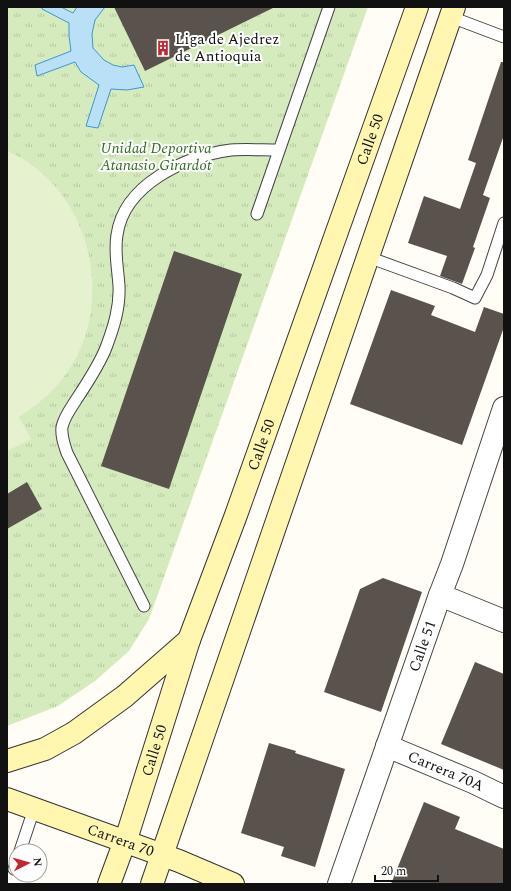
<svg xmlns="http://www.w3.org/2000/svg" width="511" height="891" font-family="Spectral,serif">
  <defs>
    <pattern id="park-tufts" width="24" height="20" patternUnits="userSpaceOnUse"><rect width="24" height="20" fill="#d5ebbd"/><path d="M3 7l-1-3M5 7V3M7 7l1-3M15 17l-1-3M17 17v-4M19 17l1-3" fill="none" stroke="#b6c8a1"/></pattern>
  </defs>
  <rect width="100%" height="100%" fill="#fffdf5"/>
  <!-- park -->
  <path fill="url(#park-tufts)" d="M7,7H368L149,619L129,651L95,681L58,706L7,726Z"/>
  <!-- pitch -->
  <path fill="#e6f2cf" d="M7,151C84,184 113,283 77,356C69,371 57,388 43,399C36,406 27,411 19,417L31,439L7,451Z"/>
  <!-- water -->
  <path fill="#b9e0f7" stroke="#3f96cf" d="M42,7H61L73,13L77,7H105L95,20L92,34L93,48L104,60L113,65L122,67L134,65L144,87L127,90L111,89L98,128L86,126L99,85L81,72L75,62L37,76L35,65L71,51L69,36V23L42,9Z"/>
  <!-- building -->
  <path fill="#5a524d" d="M114,7H275L145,71Z
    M501,62H504V135L483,195L490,198L473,247L475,248L462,284L440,276L447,256L408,243L424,196L460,209L476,163L468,160Z
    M174,251L242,274L169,489L101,466Z
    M391,290L435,306L431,315L475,332L484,307L504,314V327L462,445L350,404Z
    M27,482L42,509L7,529V494Z
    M383,578L422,592L381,712L324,692L360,589Z
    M475,662L504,674V770L441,744Z
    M269,743L296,751L295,753L345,769L315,867L281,856L284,847L241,833Z
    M424,802L460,817L455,829L504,849V884H391Z"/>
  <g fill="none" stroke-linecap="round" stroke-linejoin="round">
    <!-- lane casing -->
    <g stroke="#444" stroke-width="13">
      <path id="lane" d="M451,17L504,37
        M257,214L329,7
        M368,257L453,288L475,298L487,275L504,223
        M144,606L67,453C64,444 61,436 62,427C64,417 71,408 76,400C86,385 101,362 107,345C114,326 120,307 119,286C118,269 114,252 117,235C124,184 186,156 231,150C246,149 263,150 279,150
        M20,851L34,809
        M14,869L16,863"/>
    </g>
    <!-- street casing -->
    <g stroke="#444" stroke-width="24">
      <g id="street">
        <path d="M440,595L504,621"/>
        <path id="s1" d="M387,746L473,782L504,797"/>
        <path id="s2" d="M339,884L440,595L452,564L504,408"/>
      </g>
    </g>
    <!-- secondary casing -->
    <g stroke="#333" stroke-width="24">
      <g id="secondary">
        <path d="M7,761L45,749L74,733L125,696L189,640"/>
        <path id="s3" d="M7,799L179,861L233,884"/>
        <path id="s4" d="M109,884L129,830L189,640L236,515L417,7"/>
        <path d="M152,884L454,7"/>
      </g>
    </g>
    <!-- lane -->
    <use href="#lane" stroke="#fff" stroke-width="11"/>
    <!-- street -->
    <use href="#street" stroke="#fff" stroke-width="22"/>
    <!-- secondary -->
    <use href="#secondary" stroke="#fff6b0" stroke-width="22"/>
  </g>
  <!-- icons -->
  <defs>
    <g id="building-bare" transform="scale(1.2)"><path d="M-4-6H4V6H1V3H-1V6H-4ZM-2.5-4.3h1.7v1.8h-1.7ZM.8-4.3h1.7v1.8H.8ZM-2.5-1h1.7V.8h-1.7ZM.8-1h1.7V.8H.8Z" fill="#c4262e" stroke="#fff" stroke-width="2.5" paint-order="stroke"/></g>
  </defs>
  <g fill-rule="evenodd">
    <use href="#building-bare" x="163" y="48"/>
  </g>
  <g text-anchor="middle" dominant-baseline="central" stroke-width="4" stroke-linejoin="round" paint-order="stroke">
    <!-- poi labels -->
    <g font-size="15" fill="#111" stroke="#fff" text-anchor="start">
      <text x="175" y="39">Liga de Ajedrez<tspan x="175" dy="17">de Antioquia</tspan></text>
    </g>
    <!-- street labels -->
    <g font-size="15" fill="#111" stroke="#fff">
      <text stroke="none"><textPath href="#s4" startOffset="789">Calle 50</textPath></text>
      <text stroke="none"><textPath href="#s4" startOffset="465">Calle 50</textPath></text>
      <text stroke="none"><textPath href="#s2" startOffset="252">Calle 51</textPath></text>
      <text stroke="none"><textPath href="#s4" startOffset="141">Calle 50</textPath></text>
      <text stroke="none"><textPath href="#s1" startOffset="64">Carrera 70A</textPath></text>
      <text stroke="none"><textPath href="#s3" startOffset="121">Carrera 70</textPath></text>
    </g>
    <!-- park labels -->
    <g font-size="15" font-style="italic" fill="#2f6b1f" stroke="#fff">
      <text x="156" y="148">Unidad Deportiva<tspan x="156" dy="17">Atanasio Girardot</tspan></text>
    </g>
  </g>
  <!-- border -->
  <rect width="511" height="891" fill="none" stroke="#111111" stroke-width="16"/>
  <!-- north arrow -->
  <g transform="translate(28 863) rotate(84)"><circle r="19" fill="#ffffff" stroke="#a0a0a0"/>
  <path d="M0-3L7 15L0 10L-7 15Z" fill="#c4262e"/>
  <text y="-6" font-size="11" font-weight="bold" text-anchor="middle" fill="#111111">N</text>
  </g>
  <!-- scale -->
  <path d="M375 875v6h63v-6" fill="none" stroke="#111111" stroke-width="2"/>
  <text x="381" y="875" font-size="12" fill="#111111" stroke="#ffffff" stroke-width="3" paint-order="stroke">20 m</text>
</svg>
